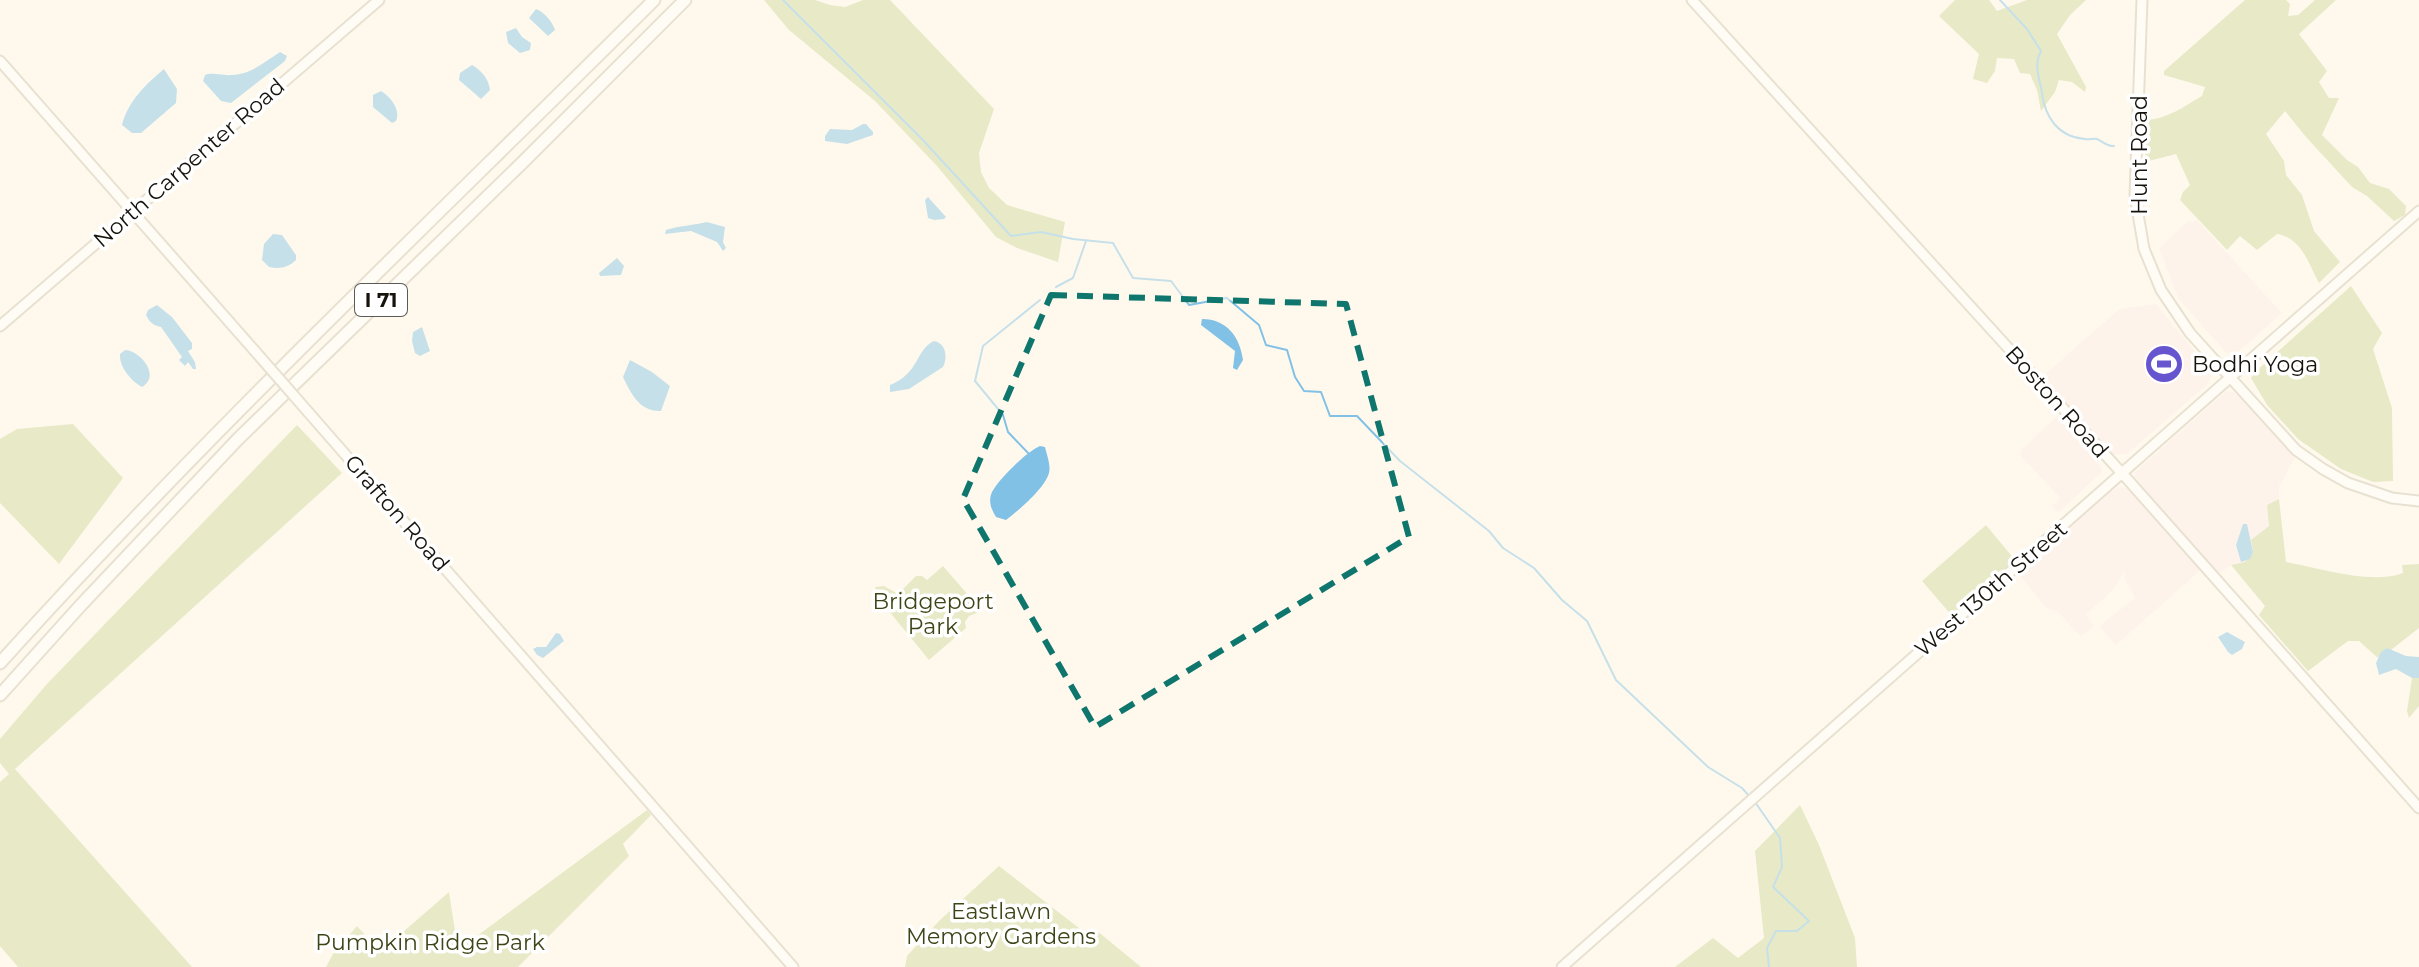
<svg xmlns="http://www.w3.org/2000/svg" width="2419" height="967" font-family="Montserrat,sans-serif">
  <rect width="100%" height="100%" fill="#fff9ed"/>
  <!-- commercial -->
  <path fill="#fcece9" d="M2189,220L2192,223L2197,220L2282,313L2235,355L2230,351L2227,354L2178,298L2159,248Z
    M2156,304L2210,370L2211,377L2208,384L2127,454L2114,455L2042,377L2119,309Z
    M2226,391L2234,392L2240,398L2270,431L2296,456L2279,487V499L2267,505L2269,526L2252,540L2245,562L2231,565L2217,575L2140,489L2135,481V472Z
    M2057,416L2101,467V473L2058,513L2052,506L2060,498L2020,455L2021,450Z
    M2124,487L2132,492L2202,569L2116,645L2099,626L2135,598L2126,582L2124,571L2114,589L2086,615L2094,626L2081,637L2057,611L2046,608L2017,572L2104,497L2116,488Z"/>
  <!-- green -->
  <path fill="#c9d699" d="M764,0H815L830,5L845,7L863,0H890L994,109L979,153L981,172L989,188L1007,205L1065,222L1058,262L1017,248L996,237L937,166L875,101L789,30Z
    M1955,0H1989L1997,11L2027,0H2086L2070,15L2057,34L2086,87L2085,92L2072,82L2059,80L2055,92L2041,111L2037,90L2030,74L2020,73L2014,59L1997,58L1995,71L1987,83L1973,79L1979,54L1939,16Z
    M2245,0H2286L2290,4L2288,16L2298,15L2315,0H2336L2299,34L2327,71L2319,82L2329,98H2339L2322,135L2347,160L2358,167L2370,183L2389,189L2406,206L2405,215L2394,221L2367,196L2352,187L2306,137L2285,111L2266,134L2284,161L2286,175L2302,195L2314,231L2340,262L2319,283C2308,263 2302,238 2277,234L2257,250L2240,236L2227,250L2180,200L2183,192L2190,185L2176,154L2145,162L2147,120C2167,119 2185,106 2202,96L2205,87L2164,75V71Z
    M2351,286L2382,333L2373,349L2392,408L2393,481L2373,482L2341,469L2298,439L2267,405L2251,378L2255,372Z
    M73,424L123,478L59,564L0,503V439L17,429Z
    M297,425L342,473L15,769L192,967H18L0,946V782L9,774L0,763V739L46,685Z
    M2279,499L2286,562C2319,568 2372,585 2403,573L2402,565L2419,564V628L2391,650L2387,648L2378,658L2359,641H2348L2308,671L2259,615L2265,606L2231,565L2245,562L2253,552L2251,540L2269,526L2267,505Z
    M1986,525L2015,560L1953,617L1922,581Z
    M943,566L982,611L969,616L965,622L966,628L929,660L879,599L875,587L884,586L898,594L916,576H922L927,580Z
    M2412,678H2419V706L2409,718L2407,711Z
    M1800,805L1819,845L1855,938L1857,967H1675L1713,938L1738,958L1764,938L1755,851Z
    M647,810L651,815L623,844L629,856L518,967H326L333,954L357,926L380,952L449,892L458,950Z
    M999,866L1088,935L1096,930L1141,967H905L907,956L939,921Z"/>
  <!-- water -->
  <path fill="#82c1e6" d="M536,9C543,11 553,22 555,30L548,36L529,18Z
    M516,28L522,37L531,43L530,50L520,53L508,43L506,32Z
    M280,52L287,56L285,61L231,103L221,101L203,81L205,75C215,72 222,76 232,75C252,74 264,62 280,52Z
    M472,65C481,70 489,79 490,90L481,99L459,80L460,73Z
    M164,69L177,89L176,103L141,133H132L122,125C128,101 146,84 164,69Z
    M381,91C391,97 401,110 396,121L392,123L373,107V95Z
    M863,124H866L873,132V135L847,144L825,141V136L830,129L852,130Z
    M928,197L946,217L944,219L934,220L928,218L925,200Z
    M707,222L725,227L723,242L726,248L723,251L717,242L691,231L665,234L666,230C677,226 695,225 707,222Z
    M273,234L282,235L296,255V260C288,268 279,269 269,267L262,260L264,244Z
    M617,258L624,266L621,275L600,276L599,273Z
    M157,305L172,317L192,343V349L188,351L195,362L196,369H193L188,362L185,366L179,360L182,357L161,327C153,325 150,323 146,315L148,310Z
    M1202,319C1227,319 1240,337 1243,360L1237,370L1233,368L1235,351L1201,325Z
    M422,327L430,351L420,356L415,353L412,341L413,332Z
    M934,341C946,343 948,357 943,367L909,389L890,392V385C920,373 915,350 934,341Z
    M125,350C141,351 161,376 142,387C131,381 119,367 120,354Z
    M630,360L652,372L670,386L661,411C640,412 631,394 623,377Z
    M1040,446L1045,447C1047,455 1051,466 1049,473C1045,488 1018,511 1006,520L996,517C991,509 988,501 992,492C999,479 1026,452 1040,446Z
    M2243,524H2247L2253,552L2250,559L2241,562L2236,545Z
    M2227,632L2245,642L2242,649L2232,655L2228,652L2218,637Z
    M556,633L560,634L564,641L543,658L537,655L533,649L537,647H546Z
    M2387,648L2406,656L2419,657V678H2412L2396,669L2379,675L2376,663L2381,652Z"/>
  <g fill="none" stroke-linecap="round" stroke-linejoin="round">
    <!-- stream -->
    <path stroke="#82c1e6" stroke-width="2" d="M783,0L922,139L1011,236L1041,232L1073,239L1113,243L1133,278L1171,281L1189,305L1227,298L1259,325L1266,345L1287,350L1295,377L1304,391L1321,392L1330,416H1357L1400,461L1489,531L1503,548L1534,568L1562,600L1587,621L1616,680L1708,767L1742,788L1750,797
      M2000,0L2027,29L2041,51C2033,66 2040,79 2042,93C2045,117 2058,137 2085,139C2090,140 2092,138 2097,139C2104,142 2106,146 2114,146
      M1056,287L1073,278L1086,241
      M1030,455L1008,432L1003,415L975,381L983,346L1040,300
      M1755,802L1780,838L1782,867L1773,887L1809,921L1797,931H1776L1767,948L1769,967"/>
    <!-- secondary casing -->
    <g stroke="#ccc4b0" stroke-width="13">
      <path id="secondary" d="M1692,0L2129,481L2419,808
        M2142,0L2135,196L2144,249L2161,290L2190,333L2296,450L2323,469L2348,483L2392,498L2419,501
        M0,61L254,350
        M0,326L379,0
        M309,413L793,967
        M1562,967L2419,211"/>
    </g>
    <!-- highway casing -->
    <g stroke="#ccc4b0" stroke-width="15">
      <path id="highway" d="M0,663C208,432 434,219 654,0
        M0,695L81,605L238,439L523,162L685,0"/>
    </g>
    <!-- secondary -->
    <use href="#secondary" stroke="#fff" stroke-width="9"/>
    <!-- highway -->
    <use href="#highway" stroke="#fff" stroke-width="11"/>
    <!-- secondary-bridge casing -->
    <g stroke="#ccc4b0" stroke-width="13" stroke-linecap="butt">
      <path id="secondary-bridge" d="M254,350L309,413"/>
    </g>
    <!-- secondary-bridge -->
    <use href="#secondary-bridge" stroke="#fff" stroke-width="9"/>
  </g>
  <!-- marked area -->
  <path d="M0 0H2419V967H0ZM1051,295L1346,304L1409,537L1095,727L963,499Z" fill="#fff9ed" fill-opacity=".55" fill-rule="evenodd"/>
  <path fill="none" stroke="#0f766e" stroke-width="6" stroke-dasharray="16 10" stroke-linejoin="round" d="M1051,295L1346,304L1409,537L1095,727L963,499Z"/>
  <!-- icons -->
  <defs>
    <g id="stadium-disc" transform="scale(2)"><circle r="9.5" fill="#6755cf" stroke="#fff"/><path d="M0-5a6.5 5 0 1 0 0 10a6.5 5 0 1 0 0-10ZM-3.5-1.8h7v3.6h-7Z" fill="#fff"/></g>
  </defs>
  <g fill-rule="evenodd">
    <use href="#stadium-disc" x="2164" y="364"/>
  </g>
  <g text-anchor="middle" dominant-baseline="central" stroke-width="7" stroke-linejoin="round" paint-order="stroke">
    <!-- shield labels -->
    <rect fill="#fff" stroke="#5c5a55" stroke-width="2" x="355" y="284" width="52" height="32" rx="6"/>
    <g font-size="20" font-weight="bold" fill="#16130c">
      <text x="381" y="300">I 71</text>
    </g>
    <!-- street labels -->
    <g font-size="22" fill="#16130c" stroke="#fff">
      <text transform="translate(2139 155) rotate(-90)">Hunt Road</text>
      <text transform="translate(189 163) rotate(-41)">North Carpenter Road</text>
      <text transform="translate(2057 402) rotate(48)">Boston Road</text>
      <text transform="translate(397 513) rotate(49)">Grafton Road</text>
      <text transform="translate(1991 589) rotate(-41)">West 130th Street</text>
    </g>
    <!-- poi labels -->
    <g font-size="22" fill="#16130c" stroke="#fff" text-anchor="start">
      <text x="2192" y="364">Bodhi Yoga</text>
    </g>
    <!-- park labels -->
    <g font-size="22" fill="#3d4517" stroke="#fff">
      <text x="933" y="601">Bridgeport<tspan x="933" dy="25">Park</tspan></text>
      <text x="1001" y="911">Eastlawn<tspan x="1001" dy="25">Memory Gardens</tspan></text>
      <text x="430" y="942">Pumpkin Ridge Park</text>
    </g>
  </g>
</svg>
